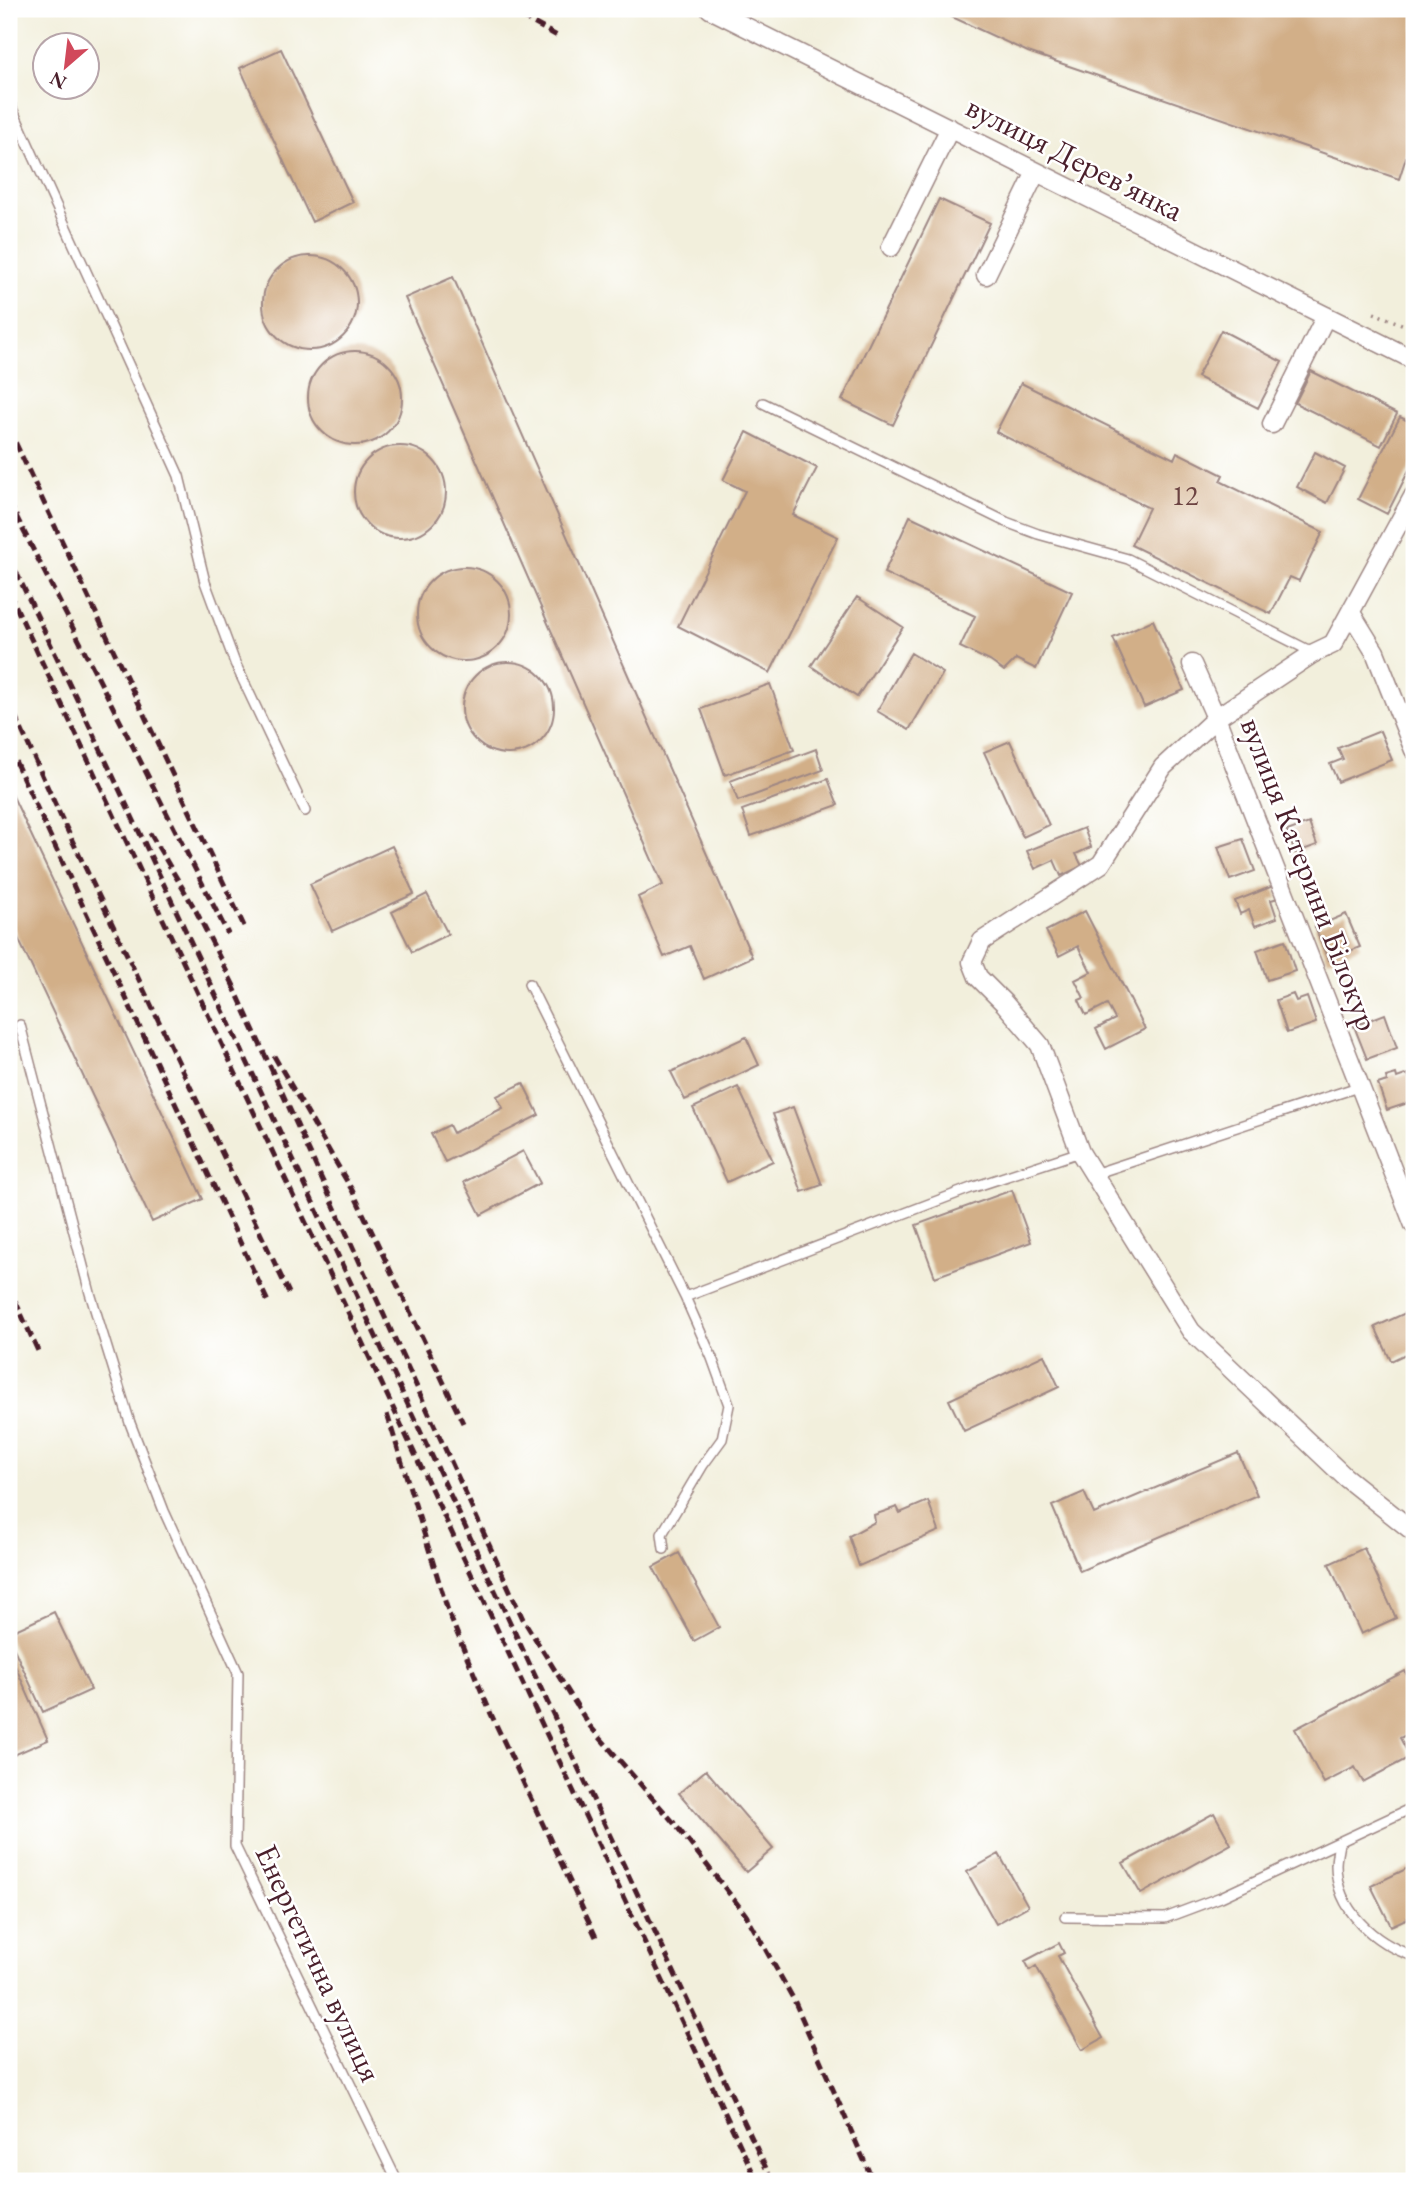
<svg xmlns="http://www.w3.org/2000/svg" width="1423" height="2190" font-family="'EB Garamond',serif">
  <rect width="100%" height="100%" fill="#fff"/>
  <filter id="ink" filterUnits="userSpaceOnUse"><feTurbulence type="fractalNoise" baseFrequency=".0143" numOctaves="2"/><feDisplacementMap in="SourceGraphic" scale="14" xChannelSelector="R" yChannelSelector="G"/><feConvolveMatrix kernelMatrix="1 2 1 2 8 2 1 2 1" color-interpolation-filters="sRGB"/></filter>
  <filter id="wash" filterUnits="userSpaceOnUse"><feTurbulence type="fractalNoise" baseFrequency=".00686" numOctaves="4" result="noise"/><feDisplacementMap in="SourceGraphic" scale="28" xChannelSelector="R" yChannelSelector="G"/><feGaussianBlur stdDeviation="1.57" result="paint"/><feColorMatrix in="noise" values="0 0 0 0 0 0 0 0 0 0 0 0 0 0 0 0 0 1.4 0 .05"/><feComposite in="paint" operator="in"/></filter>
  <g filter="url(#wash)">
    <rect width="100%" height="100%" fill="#f2efdc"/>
    <g id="blocks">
      <!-- building -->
      <path fill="#d2af88" d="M935,9H1407L1414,11V133L1399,179L1028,52Z
        M281,49L353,202L312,222L240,68Z
        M939,199L990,223L893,425L842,400Z
        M263 303a47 47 0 1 1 94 0a47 47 0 1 1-94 0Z
        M453,277L752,957L704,979L690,946L664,957L638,897L663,885L405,298Z
        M1221,330L1282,362L1258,408L1197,377Z
        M308 398a47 47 0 1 1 94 0a47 47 0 1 1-94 0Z
        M1311,371L1397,414L1381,446L1295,403Z
        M1021,383L1174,459L1177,452L1223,475L1220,481L1323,532L1299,581L1290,577L1271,614L1131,545L1149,508L996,432Z
        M1400,417L1414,424V460L1387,514L1358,499Z
        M747,432L817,468L793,515L838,537L770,673L678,626L745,491L723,480Z
        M354 492a46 46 0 1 1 92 0a46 46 0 1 1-92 0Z
        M1315,452L1345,468L1327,503L1297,487Z
        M910,516L1072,592L1036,669L1016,659L1004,671L990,661L960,647L975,616L884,573Z
        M417 614a47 47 0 1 1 94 0a47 47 0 1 1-94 0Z
        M857,597L903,627L857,697L811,666Z
        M1153,620L1184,690L1144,707L1113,638Z
        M911,653L943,673L909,730L877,711Z
        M462 708a46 46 0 1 1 92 0a46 46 0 1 1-92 0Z
        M770,684L794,750L725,775L701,709Z
        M1380,731L1392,760L1338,782L1330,764L1343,759L1338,748Z
        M1010,741L1049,825L1023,837L984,752Z
        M816,749L823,770L738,801L730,781Z
        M828,779L838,805L751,836L742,810Z
        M9,788L203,1199L152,1222L9,919Z
        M1309,823L1317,845L1295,853L1287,831Z
        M1084,828L1091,847L1076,854L1082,866L1061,876L1054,860L1035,869L1027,851Z
        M1243,839L1255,871L1230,880L1218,847Z
        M392,846L414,894L332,931L310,884Z
        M1273,886L1278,898L1271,900L1277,918L1255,926L1249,910L1240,914L1235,901Z
        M427,894L448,934L412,952L392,912Z
        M1085,911L1145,1029L1106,1049L1096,1029L1115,1019L1107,1004L1086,1015L1079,1000L1084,998L1075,980L1091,972L1078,946L1059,956L1046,931Z
        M1346,914L1360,947L1328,960L1315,927Z
        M1285,940L1295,971L1267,980L1257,950Z
        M1293,994L1296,1001L1307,997L1316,1023L1287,1033L1276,1000Z
        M1385,1014L1397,1048L1367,1059L1354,1026Z
        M746,1037L759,1065L685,1100L671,1072Z
        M1396,1074L1397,1078L1408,1074L1414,1094V1101L1387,1110L1378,1084L1387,1081L1386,1077Z
        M523,1083L539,1115L445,1162L431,1134L449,1125L453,1133L503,1108L497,1096Z
        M738,1087L773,1161L727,1182L693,1108Z
        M793,1107L822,1185L802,1192L773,1114Z
        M523,1151L540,1183L481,1215L464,1182Z
        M1012,1190L1031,1242L935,1277L916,1225Z
        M1414,1309V1350L1391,1361L1375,1327Z
        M1044,1355L1059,1387L964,1431L949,1400Z
        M1238,1453L1257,1495L1080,1571L1052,1506L1084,1492L1094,1514Z
        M928,1501L939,1531L859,1566L849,1536L875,1522L874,1515L897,1507L900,1513Z
        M1364,1548L1396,1618L1361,1634L1329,1564Z
        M679,1553L719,1627L694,1641L653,1567Z
        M54,1612L91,1690L43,1712L9,1638V1633Z
        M9,1652L48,1740L14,1755L9,1743Z
        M1405,1671L1414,1690V1731L1400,1738L1410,1757L1363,1782L1355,1767L1324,1783L1295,1729Z
        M706,1770L773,1849L746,1872L679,1793Z
        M1214,1813L1231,1844L1141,1894L1123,1863Z
        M999,1854L1028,1906L996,1924L967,1872Z
        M1414,1865V1915L1391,1926L1371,1886Z
        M1059,1943L1064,1953L1058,1956L1103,2038L1082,2050L1036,1966L1030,1970L1025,1961Z"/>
    </g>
  </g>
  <g filter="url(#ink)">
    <use href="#blocks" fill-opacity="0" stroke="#9e8784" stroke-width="2"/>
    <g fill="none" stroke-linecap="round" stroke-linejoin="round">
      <!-- service casing -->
      <g stroke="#9e8784" stroke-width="12">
        <path id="service" d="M9,102L179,476L205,582L235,663L305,811
          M763,403L1006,522L1038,534L1128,559L1306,649L1315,651
          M529,984L685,1297
          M20,1025L90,1293L130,1423L164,1511L238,1673L235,1846L397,2181
          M1094,1174L1361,1086
          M664,1549L662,1534L703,1465L722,1439L729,1405L712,1358L685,1297L971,1188L1080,1152
          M1339,1843C1338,1850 1336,1858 1336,1865C1336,1910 1375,1944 1414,1956
          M1065,1917L1165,1918L1221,1897L1414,1807"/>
      </g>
      <!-- minor casing -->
      <g stroke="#9e8784" stroke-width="21">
        <path id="minor" d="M710,9L1414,360
          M891,247L950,128
          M986,275L1036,172
          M1272,424L1326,316
          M1414,495L1333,644L1312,654L1216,718L1163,767L1101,864L982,941L972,962L978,977L1004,1003L1040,1045L1080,1152L1191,1331L1345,1477L1414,1532
          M1351,613L1375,652L1414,750
          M1192,664L1217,720L1414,1225"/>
      </g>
      <!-- path -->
      <path stroke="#9e8784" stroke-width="3.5" stroke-dasharray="2 5" stroke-linecap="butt" d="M1374,313L1414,329"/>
      <!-- service -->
      <use href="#service" stroke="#fff" stroke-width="9"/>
      <!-- minor -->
      <use href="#minor" stroke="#fff" stroke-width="18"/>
      <!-- rail -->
      <path stroke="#4a1f2b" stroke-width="5" stroke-dasharray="10 5" stroke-linecap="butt" d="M508,9L559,37
        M9,429L244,926
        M9,502L228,934
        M9,557L83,712L772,2181
        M9,592L757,2181
        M9,702L61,817L289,1293
        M9,748L269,1304
        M150,833L195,909L236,990
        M232,983L523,1619L589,1725L674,1823L746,1915L794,2000L873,2181
        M274,1056L352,1190L463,1423
        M9,1287L38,1351
        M387,1414L449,1614L491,1714L596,1937"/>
    </g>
  </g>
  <g text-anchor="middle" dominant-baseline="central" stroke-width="5" stroke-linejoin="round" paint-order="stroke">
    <!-- number labels -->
    <g font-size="28" fill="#6c4342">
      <text x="1185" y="495">12</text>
    </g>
    <!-- street labels -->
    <g font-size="32" fill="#4a1f2b" stroke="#fff">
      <text transform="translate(1075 158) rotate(27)">вулиця Деревʼянка</text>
      <text transform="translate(1310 874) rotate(69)">вулиця Катерини Білокур</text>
      <text transform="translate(319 1963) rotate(65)">Енергетична вулиця</text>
    </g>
  </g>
  <!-- margin -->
  <rect width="1423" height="2190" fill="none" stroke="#fff" stroke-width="35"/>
  <!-- north arrow -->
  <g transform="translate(66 66) rotate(208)"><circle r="33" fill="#ffffff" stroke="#b7a5aa" stroke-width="2"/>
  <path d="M0-5L12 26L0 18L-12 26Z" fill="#d1495b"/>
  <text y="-10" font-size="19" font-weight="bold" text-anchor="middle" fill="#4a1f2b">N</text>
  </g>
</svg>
